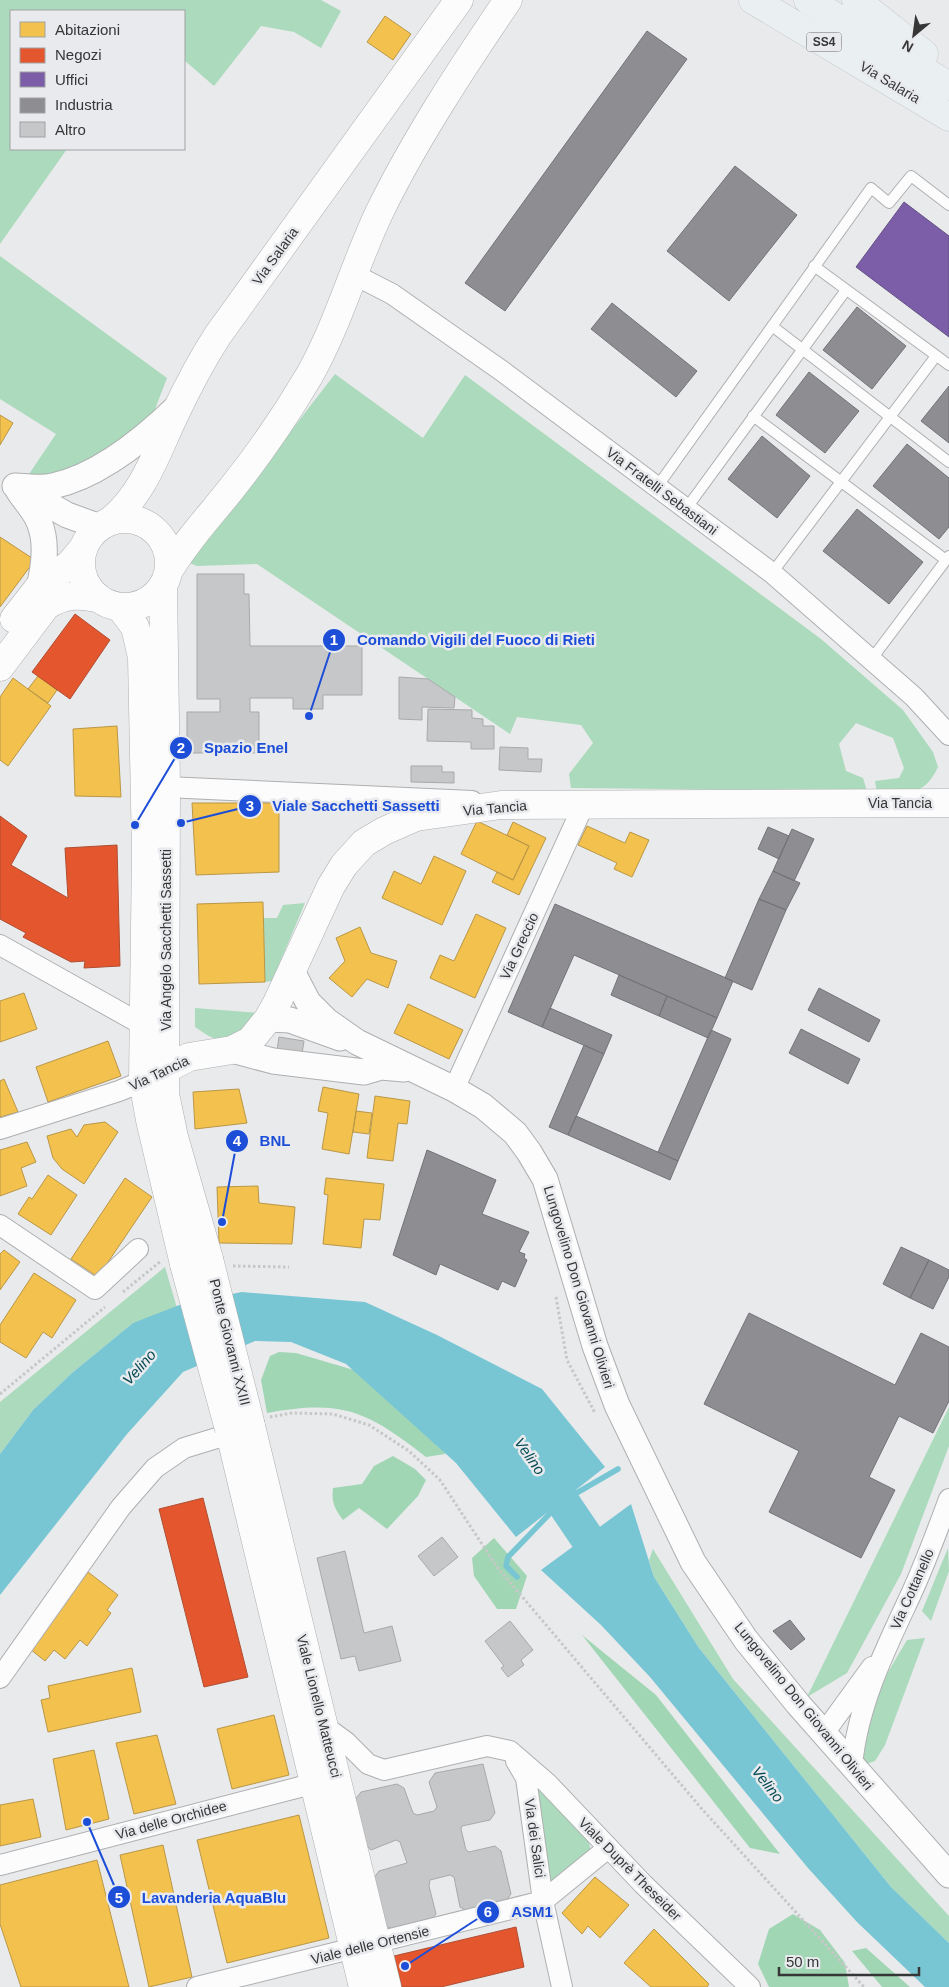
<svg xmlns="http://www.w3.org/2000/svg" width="949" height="1987" font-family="Arial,sans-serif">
  <rect width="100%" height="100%" fill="#e9eaec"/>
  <!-- green -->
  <path fill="#abdabc" d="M0,0H321L341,11L321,48L294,32L261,26L214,86L184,60V11H11V149H67L0,244Z
    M0,256L167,378L152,417L107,449L59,476L25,480L56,434L0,399Z
    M335,374L423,438L465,375L821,639L903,710L933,752L938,767C923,799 907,791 877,793L875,781L899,778L904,768L893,738L856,723L839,744L846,771L863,778L867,791L571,788L569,774L593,743L581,725L517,717L510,734L257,564L197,566L187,562L200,548Z
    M305,903L272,981L265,982L263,918H277L283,905Z
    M195,1008L258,1013C247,1025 235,1043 216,1039C209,1037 201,1031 195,1027Z
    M165,1267L177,1308L133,1323L72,1373L33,1410L0,1454V1402Z
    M949,1407V1446L901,1574L847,1673L807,1697Z
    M948,1548L949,1571L931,1621L922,1611Z
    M653,1549L733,1679L949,1916V1943L891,1887L699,1648L654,1577L649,1560Z
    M925,1638L885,1745L875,1761L860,1766L870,1709L878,1689L907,1640Z
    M531,1777L588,1838L591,1852L545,1896Z"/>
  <!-- forest -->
  <path fill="#a1d6b5" d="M279,1352L296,1353L354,1370L440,1439L445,1454L426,1457C367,1411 343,1399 267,1413L261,1380L270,1356Z
    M393,1456L415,1469L426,1480L418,1496L387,1529L359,1508L343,1520C335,1509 331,1502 333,1488L362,1484L374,1466Z
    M494,1538L527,1576L516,1609H497L474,1576L472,1558Z
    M582,1635L656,1695L780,1854L750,1848Z
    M793,1914L820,1930L845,1963L849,1987H769L758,1964L769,1929Z
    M866,1948L910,1987H882L852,1951Z"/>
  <!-- water -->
  <path fill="#78c6d4" d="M242,1292L365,1302L437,1335L542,1389L605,1467L516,1537L456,1463L346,1364L291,1342L255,1341L183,1372L127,1434L0,1595V1454L33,1410L72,1373L133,1323L182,1304Z
    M631,1504L654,1577L699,1648L891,1887L949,1943V1987H925L857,1922L808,1868L650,1677L601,1625L541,1570Z"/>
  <!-- homes -->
  <path fill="#f2c14e" stroke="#ba9747" d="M385,16L411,34L393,60L367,42Z
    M0,415L13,423L0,445Z
    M0,537L35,560L0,607Z
    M38,676L57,690L48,703L28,689Z
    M13,678L51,706L8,766L0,760V697Z
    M117,726L121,797L75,796L73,729Z
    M192,803H279V872L196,875Z
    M477,821L529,846L513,880L461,854Z
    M513,822L546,838L519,895L492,882L497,872L513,880L529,846L507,835Z
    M587,826L625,843L630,832L649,840L632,877L614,869L617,863L578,845Z
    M434,856L466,871L442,925L382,898L394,871L421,884Z
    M263,902L265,982L199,984L197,904Z
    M476,914L506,928L475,998L430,978L440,955L454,961Z
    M360,927L371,953L397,961L388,988L367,979L352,997L329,978L345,961L336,938Z
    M24,993L37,1029L0,1042V1001Z
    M408,1004L463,1030L449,1059L394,1033Z
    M108,1041L121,1076L48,1102L36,1067Z
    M4,1079L18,1112L0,1117V1081Z
    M323,1087L359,1094L349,1154L322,1149L328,1113L318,1111Z
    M239,1089L247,1123L195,1129L193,1092Z
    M375,1096L410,1101L407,1124L398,1123L393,1161L367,1158Z
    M356,1111L372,1113L369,1134L353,1132Z
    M105,1122L118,1132L84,1184L62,1169L53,1158L47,1136L71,1129L77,1137L84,1125Z
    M27,1142L36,1162L21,1168L27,1186L0,1196V1150Z
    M48,1175L77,1195L51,1235L18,1214L29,1197L32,1199Z
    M125,1178L152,1197L98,1277L71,1259Z
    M326,1178L384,1184L380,1220L364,1219L361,1248L323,1244L328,1195L324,1194Z
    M258,1186L259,1203L295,1207L292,1244L219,1243L217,1187Z
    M4,1250L20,1262L0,1290V1254Z
    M34,1273L76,1300L52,1338L43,1332L26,1358L0,1342V1325Z
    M88,1572L118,1595L107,1610L111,1613L87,1646L80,1640L65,1659L54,1650L45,1661L30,1649Z
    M132,1668L141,1712L48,1732L41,1700L50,1698L48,1686Z
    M274,1715L289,1775L232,1789L217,1729Z
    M157,1735L176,1804L134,1814L116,1743Z
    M94,1750L109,1819L66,1830L53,1759Z
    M33,1799L41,1837L0,1846V1805Z
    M299,1815L329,1938L227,1963L197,1840Z
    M163,1845L192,1977L149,1987L120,1855Z
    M97,1860L129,1987H21L0,1924V1885Z
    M595,1877L629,1905L600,1938L588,1926L582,1934L562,1913Z
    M654,1929L709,1984L707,1987H651L624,1963Z"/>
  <!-- shops -->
  <path fill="#e4572e" stroke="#b04d31" d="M75,614L110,640L70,699L32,672Z
    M0,816L27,836L11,865L68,898L65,848L117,845L120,966L84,968L85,961L71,962L23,937L26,933L0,919Z
    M203,1498L248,1677L204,1687L159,1509Z
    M516,1927L524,1967L441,1987H402L394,1956Z"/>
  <!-- offices -->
  <path fill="#7b5ea7" stroke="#665285" d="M904,202L949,236V337L856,267Z"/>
  <!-- industry -->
  <path fill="#8d8d92" stroke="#737377" d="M647,31L687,59L505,311L465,283Z
    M735,166L797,215L729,301L667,251Z
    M612,303L697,371L676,397L591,329Z
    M857,307L906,346L872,389L823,350Z
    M809,372L859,411L825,453L776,415Z
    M949,386V443L921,421Z
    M762,436L810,476L777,518L728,479Z
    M907,444L949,478V527L939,539L873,486Z
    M857,509L923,562L889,604L823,551Z
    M768,827L789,836L779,859L758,849Z
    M792,829L814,839L794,881L773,871Z
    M773,871L800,883L786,910L759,899Z
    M759,899L786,910L752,990L725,978Z
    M555,904L733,981L717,1018L574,955L542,1027L508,1012Z
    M619,975L667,996L659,1016L611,995Z
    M819,988L880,1020L869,1042L808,1010Z
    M667,996L717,1018L708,1038L659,1016Z
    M550,1008L612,1035L604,1054L542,1027Z
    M801,1029L860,1059L848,1084L789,1053Z
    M711,1030L731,1039L678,1161L658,1152Z
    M584,1045L604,1054L568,1135L549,1127Z
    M576,1116L678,1161L670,1180L568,1135Z
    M427,1150L496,1180L482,1214L529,1232L519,1252L525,1254L524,1258L527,1260L515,1287L502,1281L498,1290L440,1264L436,1275L393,1255Z
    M901,1247L929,1260L910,1298L883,1284Z
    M929,1260L949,1270V1277L933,1309L910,1298Z
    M749,1313L895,1385L921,1333L949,1347V1401L933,1433L899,1416L869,1477L895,1490L861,1558L769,1512L799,1451L704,1404Z
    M790,1620L805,1639L791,1650L773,1631Z"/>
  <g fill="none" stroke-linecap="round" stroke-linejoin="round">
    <!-- stream -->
    <path stroke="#78c6d4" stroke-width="5.5" d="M517,1577L506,1566L508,1557L561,1502L618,1469"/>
    <!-- river -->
    <path stroke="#78c6d4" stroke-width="34" d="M537,1464L612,1575"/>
  </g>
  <!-- building -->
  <path fill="#c6c7c8" stroke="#a9a9aa" d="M197,574H244V594H249L250,646H362V695H323V709H293V698H250V712H259V753H187V712H220V699H197Z
    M399,677L428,679L455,697L454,708L422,707V720L399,719Z
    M428,709L472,710V718L483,719V726H494V749H471V742L427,741Z
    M500,747L528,748V759H542L541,772L499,770Z
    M411,766H442V772H454V783L411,782Z
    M279,1037L304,1041L302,1054L277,1050Z
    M442,1537L458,1557L434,1576L418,1556Z
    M345,1551L364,1633L392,1626L401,1661L359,1671L355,1656L341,1659L317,1558Z
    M510,1621L533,1650L521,1660L524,1665L508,1677L501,1668L504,1666L485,1641Z
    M483,1764L495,1813L490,1820L462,1826L461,1829L466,1850L469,1852L495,1846L501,1851L511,1894L506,1901L467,1911L460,1907L454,1877L450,1875L430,1880L429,1886L436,1914L432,1919L392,1929L386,1926L374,1878L379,1871L407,1863L400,1842L396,1840L371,1850L366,1845L354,1801L361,1792L397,1784L404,1788L413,1813L417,1815L434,1811L437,1807L429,1782L435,1773Z"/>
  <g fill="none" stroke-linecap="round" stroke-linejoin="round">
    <!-- service casing -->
    <g stroke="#aeafb1" stroke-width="12">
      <path id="service" d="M814,266L949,365
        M772,326L949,462
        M753,416L946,560
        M657,487L871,188L889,203L911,176L949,205
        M686,509L846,290
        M772,573L936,356
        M871,660L949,556"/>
    </g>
    <!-- minor casing -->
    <g stroke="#aeafb1" stroke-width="22">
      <path id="minor" d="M353,274L392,294L502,371L772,573L914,697L949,735
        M166,787L472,801
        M0,945L143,1025
        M454,1089L584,804
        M0,1129L119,1091L143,1081
        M0,1225L95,1289L138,1249
        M0,1678L121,1507L155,1468L184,1448L230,1434
        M324,1726L346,1742L368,1764L384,1770L487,1746L510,1751L547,1783L643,1884L750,1987
        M824,1733L872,1667
        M516,1761L526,1778L543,1901L562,1987
        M852,1766C857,1709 882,1656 906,1605C923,1570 936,1534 949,1499
        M0,1865L327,1780
        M197,1987L543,1901L608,1848"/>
    </g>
    <!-- tertiary casing -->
    <g stroke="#aeafb1" stroke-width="27">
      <path id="tertiary" d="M15,486C27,486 41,489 53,486C99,476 144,439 177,407
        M17,487L67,515L100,527
        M18,490C24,500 35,511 39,522C48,543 44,567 39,587
        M293,973L308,1002L327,1021L357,1042L454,1089L483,1106L515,1133L529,1152L545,1179L595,1346L617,1405L693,1562L746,1640L798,1704L949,1875
        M268,1019L290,1020L340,1038
        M232,1050L273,1061L364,1072L381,1067L404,1069"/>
    </g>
    <!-- secondary casing -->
    <g stroke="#aeafb1" stroke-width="29">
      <path id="secondary" d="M81 563a44 44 0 1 1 88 0a44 44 0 1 1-88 0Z
        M109,522C143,495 156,454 174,416C187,388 201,361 218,335L459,0
        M168,572C186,541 210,516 232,488C260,453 286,415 309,376C338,325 354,266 379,213C415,139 462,68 508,0
        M163,585L166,787L165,1094L174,1137L209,1259
        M120,607L135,627L142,657L146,851L143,1081L150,1120L184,1264
        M14,619L39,587L70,564L84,547
        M0,667L46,606C64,594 80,594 100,599
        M143,1081L189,1057L232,1050L250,1041L268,1019L276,1005L331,886L344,865L364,843L384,831L416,817L501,805L949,803
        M251,1426L387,1987
        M229,1429L363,1987"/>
    </g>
    <!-- trunk casing -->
    <g stroke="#c7c8c8" stroke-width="29">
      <path id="trunk" d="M753,0L949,117
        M808,0L949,86
        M856,0L924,54"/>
    </g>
    <!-- path -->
    <path stroke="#c7c7c8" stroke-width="3" stroke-dasharray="2.5 2.5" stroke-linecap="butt" d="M233,1266L289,1267
      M123,1292L161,1261
      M556,1297L567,1360L595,1413
      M0,1394L105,1307
      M270,1417L292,1413L333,1414L369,1425L409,1451L440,1480L497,1567L701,1808L864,1987"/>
    <!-- service -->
    <use href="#service" stroke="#fcfcfc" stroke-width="10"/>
    <!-- minor -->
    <use href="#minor" stroke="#fcfcfc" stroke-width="20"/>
    <!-- tertiary -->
    <use href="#tertiary" stroke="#fcfcfc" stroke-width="25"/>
    <!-- secondary -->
    <use href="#secondary" stroke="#fcfcfc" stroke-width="28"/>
    <!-- trunk -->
    <use href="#trunk" stroke="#eaf0f2" stroke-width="28"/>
    <!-- secondary-bridge casing -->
    <g stroke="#aeafb1" stroke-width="29" stroke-linecap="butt">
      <path id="secondary-bridge" d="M209,1259L251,1426
        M184,1264L229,1429"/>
    </g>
    <!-- secondary-bridge -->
    <use href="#secondary-bridge" stroke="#fcfcfc" stroke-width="28"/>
  </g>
  <g text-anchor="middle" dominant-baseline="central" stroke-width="5" stroke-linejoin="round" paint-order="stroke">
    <!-- shield labels -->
    <rect fill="#e8eaed" stroke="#6b6c6e" stroke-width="1" x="806.5" y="32.5" width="35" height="19" rx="4"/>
    <g font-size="12" font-weight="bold" fill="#363637">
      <text x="824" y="42">SS4</text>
    </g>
    <!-- street labels -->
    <g font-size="14" fill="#363637" stroke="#e8eaed">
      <text transform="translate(890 82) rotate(31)">Via Salaria</text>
      <text transform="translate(275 256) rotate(-54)">Via Salaria</text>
      <text transform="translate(662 491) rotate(37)">Via Fratelli Sebastiani</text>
      <text x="900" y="803">Via Tancia</text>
      <text transform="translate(495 808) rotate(-5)">Via Tancia</text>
      <text transform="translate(166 940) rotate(-90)">Via Angelo Sacchetti Sassetti</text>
      <text transform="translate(519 946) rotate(-65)">Via Greccio</text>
      <text transform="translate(159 1073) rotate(-25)">Via Tancia</text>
      <text transform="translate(579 1287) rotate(73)">Lungovelino Don Giovanni Olivieri</text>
      <text transform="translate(230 1342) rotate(76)">Ponte Giovanni XXIII</text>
      <text transform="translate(912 1589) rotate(-66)">Via Cottanello</text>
      <text transform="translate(319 1706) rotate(76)">Viale Lionello Matteucci</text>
      <text transform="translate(804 1706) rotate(51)">Lungovelino Don Giovanni Olivieri</text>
      <text transform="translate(171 1820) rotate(-15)">Via delle Orchidee</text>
      <text transform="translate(535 1838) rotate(82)">Via dei Salici</text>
      <text transform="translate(630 1869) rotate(45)">Viale Duprè Theseider</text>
      <text transform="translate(370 1945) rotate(-14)">Viale delle Ortensie</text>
    </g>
    <!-- water labels -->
    <g font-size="15" font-style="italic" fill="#054a54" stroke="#e8eaed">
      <text transform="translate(139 1367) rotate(-48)">Velino</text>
      <text transform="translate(530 1456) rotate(55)">Velino</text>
      <text transform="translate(768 1784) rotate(52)">Velino</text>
    </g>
  </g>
  <!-- callouts -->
  <path fill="none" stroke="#1d4ed8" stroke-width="2" d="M309 716L334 640M135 825L181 748M181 823L250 806M222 1222L237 1141M87 1822L119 1897M405 1966L488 1912"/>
  <g fill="#1d4ed8" stroke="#e8eaed" stroke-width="2">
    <circle cx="309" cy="716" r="5"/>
    <circle cx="135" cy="825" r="5"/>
    <circle cx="181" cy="823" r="5"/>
    <circle cx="222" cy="1222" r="5"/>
    <circle cx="87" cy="1822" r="5"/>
    <circle cx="405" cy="1966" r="5"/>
    <circle cx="334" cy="640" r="12"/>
    <circle cx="181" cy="748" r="12"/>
    <circle cx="250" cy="806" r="12"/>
    <circle cx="237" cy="1141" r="12"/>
    <circle cx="119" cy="1897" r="12"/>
    <circle cx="488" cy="1912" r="12"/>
  </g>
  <g font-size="15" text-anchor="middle" font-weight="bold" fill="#fff">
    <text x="334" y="645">1</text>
    <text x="181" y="753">2</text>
    <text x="250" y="811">3</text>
    <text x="237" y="1146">4</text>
    <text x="119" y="1903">5</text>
    <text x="488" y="1917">6</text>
  </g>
  <g font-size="15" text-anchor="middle" font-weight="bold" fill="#1d4ed8" stroke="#e8eaed" stroke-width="5" stroke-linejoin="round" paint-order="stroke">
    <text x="476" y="645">Comando Vigili del Fuoco di Rieti</text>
    <text x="246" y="753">Spazio Enel</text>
    <text x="356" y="811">Viale Sacchetti Sassetti</text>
    <text x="275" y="1146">BNL</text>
    <text x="214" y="1903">Lavanderia AquaBlu</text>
    <text x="532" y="1917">ASM1</text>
  </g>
  <!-- legend -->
  <rect x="10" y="10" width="175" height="140" fill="#e8eaed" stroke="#a1a2a4"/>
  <rect x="20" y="22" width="25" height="15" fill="#f2c14e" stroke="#a1a2a4"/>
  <text x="55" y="35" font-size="15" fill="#363637">Abitazioni</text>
  <rect x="20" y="48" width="25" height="15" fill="#e4572e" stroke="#a1a2a4"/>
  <text x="55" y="60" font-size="15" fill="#363637">Negozi</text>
  <rect x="20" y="72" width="25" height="15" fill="#7b5ea7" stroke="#a1a2a4"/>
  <text x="55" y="85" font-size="15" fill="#363637">Uffici</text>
  <rect x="20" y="98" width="25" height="15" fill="#8d8d92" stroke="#a1a2a4"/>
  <text x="55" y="110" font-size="15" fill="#363637">Industria</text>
  <rect x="20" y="122" width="25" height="15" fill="#c6c7c8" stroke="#a1a2a4"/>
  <text x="55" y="135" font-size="15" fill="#363637">Altro</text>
  <!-- north arrow -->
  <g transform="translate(914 35) rotate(209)" stroke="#e8eaed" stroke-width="4" paint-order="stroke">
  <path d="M0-4L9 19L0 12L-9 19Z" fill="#363637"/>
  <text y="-8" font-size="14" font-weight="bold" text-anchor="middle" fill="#363637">N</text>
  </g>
  <!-- scale -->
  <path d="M779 1967v8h140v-8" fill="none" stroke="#363637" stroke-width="2.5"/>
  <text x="786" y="1967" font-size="15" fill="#363637" stroke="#e8eaed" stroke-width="4" paint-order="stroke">50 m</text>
</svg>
